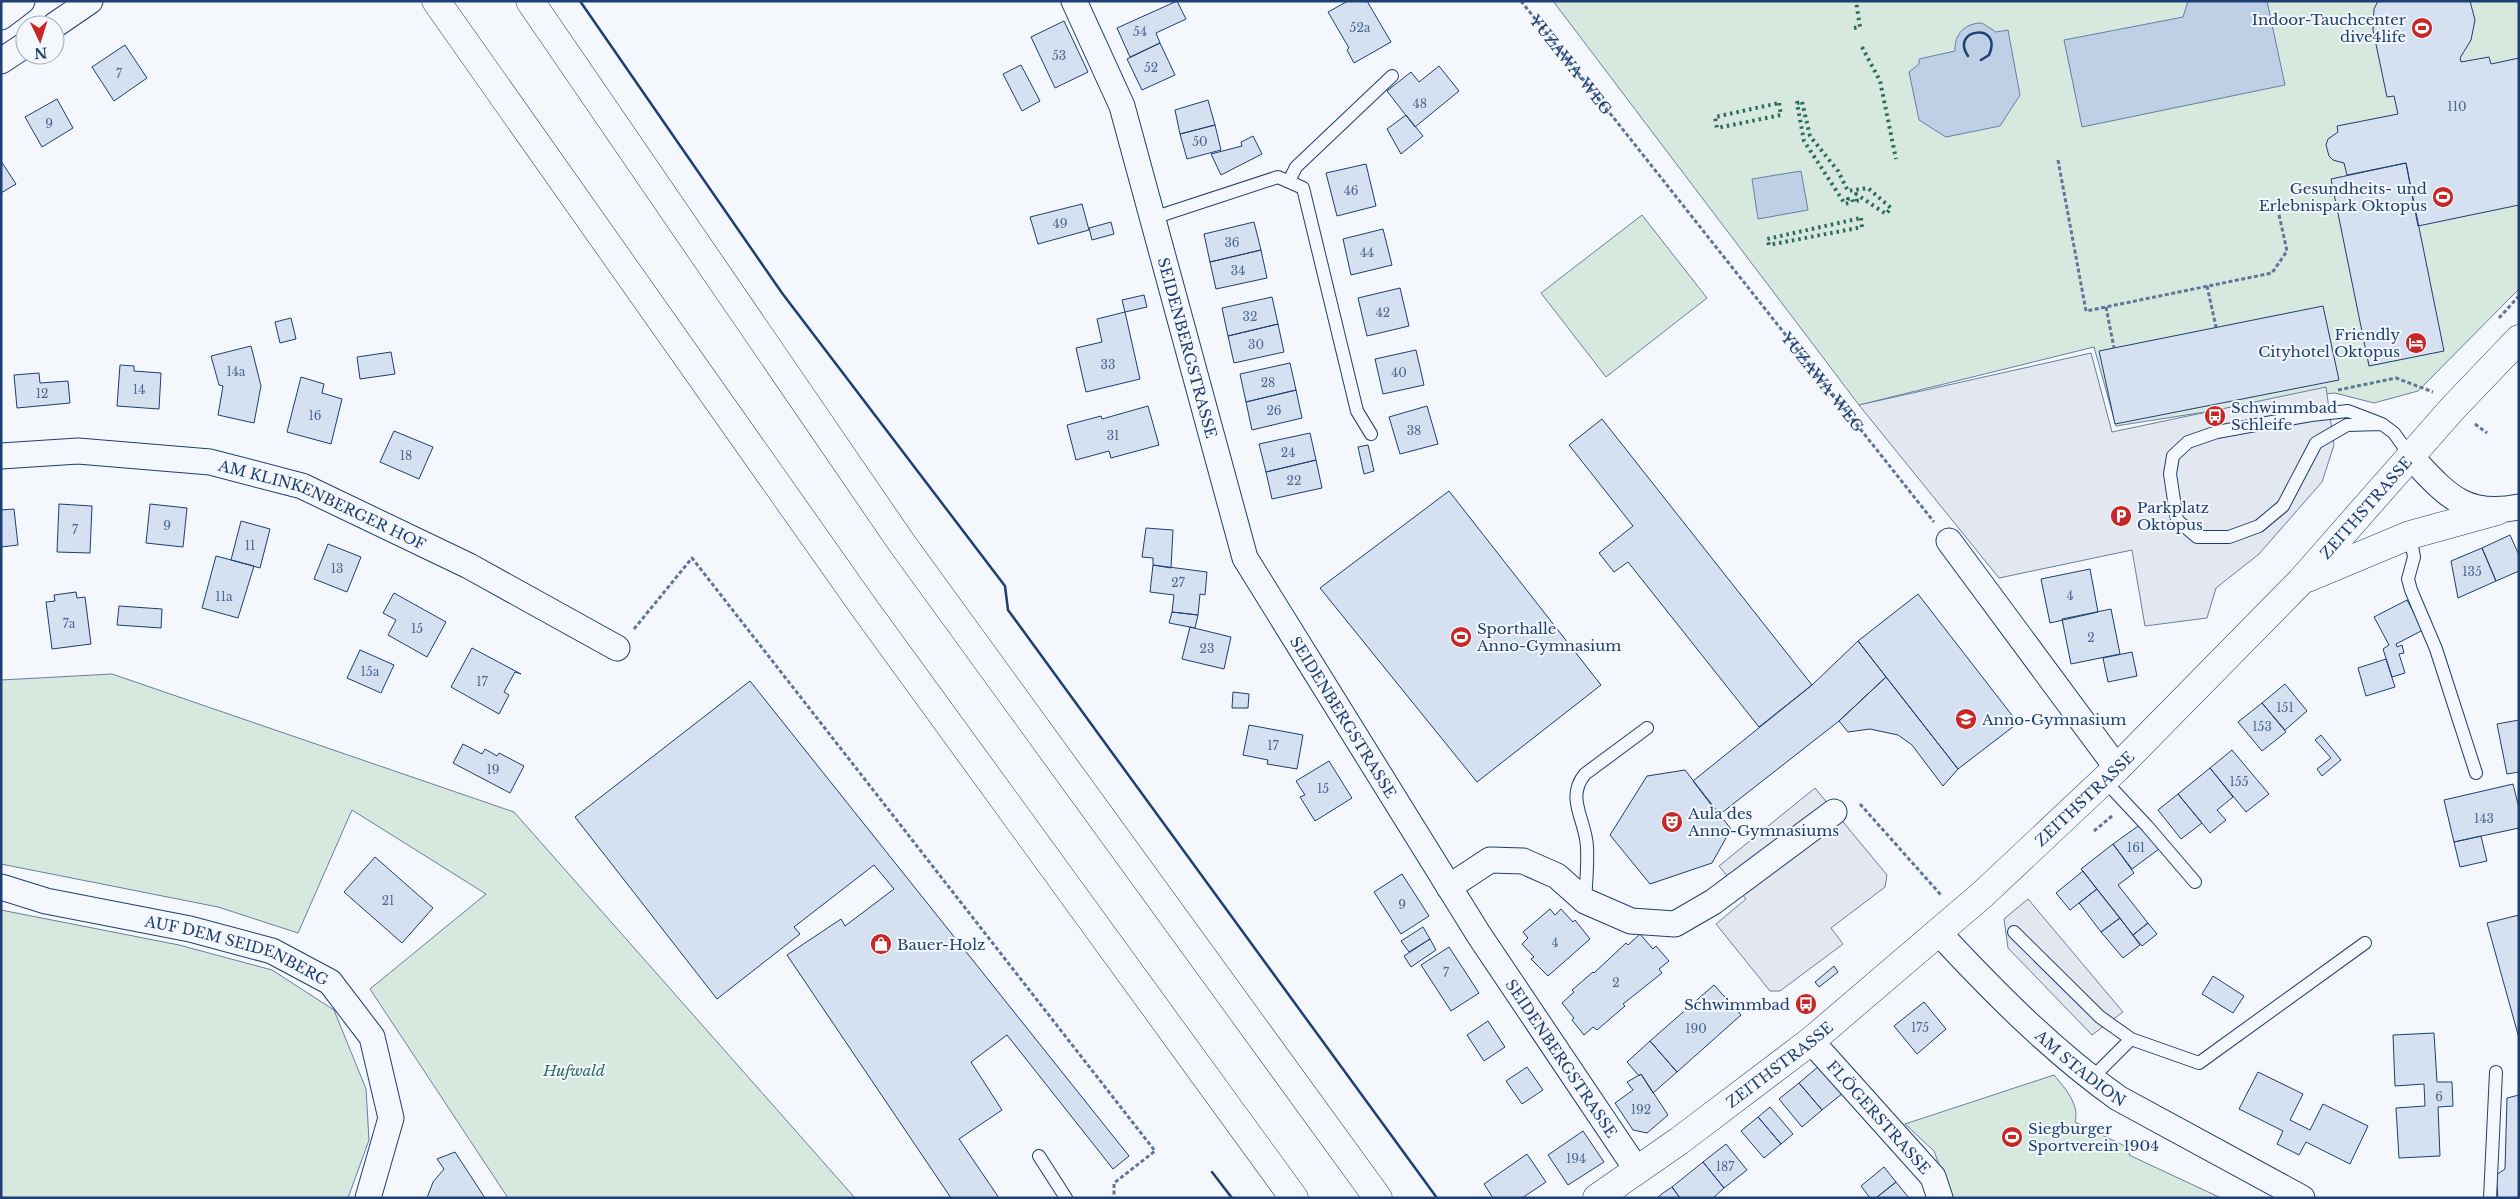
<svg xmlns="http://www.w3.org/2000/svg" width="2520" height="1199" font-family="'Libre Baskerville',serif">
  <rect width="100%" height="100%" fill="#f4f7fb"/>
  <!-- green -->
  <path fill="#d7e8df" stroke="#687fa3" d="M1553,1H2519V289L2418,391L2374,403L2335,393L2313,395L2116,426L2094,347L1859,405Z
    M1642,215L1707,298L1606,377L1541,293Z
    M112,674L514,812L855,1198H508L370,989L486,894L352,810L298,933L218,907L1,864V680Z
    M1,910L179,945L272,970L334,1010L366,1089L369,1140L348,1198H1Z
    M2054,1075C2065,1088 2080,1105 2075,1122L2131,1149L2129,1155L2221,1198H1951L1934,1151L1905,1124Z"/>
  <!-- parking -->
  <path fill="#e3e8f0" stroke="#687fa3" d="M2091,353L2112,432L2326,387L2334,445L2322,482L2259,554L2216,588L2207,618L2145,626L2132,550L1999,578L1859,405Z
    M1815,788L1887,875L1885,887L1831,928L1843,944L1780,991H1770L1716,924L1746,899L1719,866Z
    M2028,899L2123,1012L2092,1035L2008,948L2004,919Z"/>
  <!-- water -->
  <path fill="#bed0e5" stroke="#687fa3" d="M2188,1H2267L2285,85L2082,127L2064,40L2183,17Z
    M1982,23L1996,32L2008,30L2020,95L2000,126L1946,137L1919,120L1909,72L1919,64V59L1955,51C1954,34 1965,23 1982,23Z
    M1801,171L1808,210L1758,219L1752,179Z"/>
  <!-- building -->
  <path fill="#d5e0f0" stroke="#1d3f73" d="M1177,1L1186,19L1156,33L1160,43L1130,57L1117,28Z
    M1348,1H1367L1391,42L1354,63L1347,50L1349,48L1328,12Z
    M2378,1H2470L2475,20L2471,40L2460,58L2461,62L2489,57L2491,64L2519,58V205L2418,226L2406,163L2347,175L2344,163L2333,160L2329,156L2326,145L2328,139L2338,132L2337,126L2398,114L2394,96L2387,97L2373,30L2374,9Z
    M1064,21L1088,72L1055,88L1031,37Z
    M1160,43L1175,75L1142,90L1127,59Z
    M125,45L147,78L114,101L92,67Z
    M1021,65L1040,101L1022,111L1003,74Z
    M1439,66L1459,91L1415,127L1387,91L1411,72L1419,82Z
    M57,99L73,128L42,147L25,117Z
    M1208,100L1215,125L1180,134L1175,110Z
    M1406,115L1423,136L1401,154L1387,129Z
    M1215,125L1221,150L1187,159L1180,134Z
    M1253,136L1262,154L1221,175L1211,154L1242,146L1241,142Z
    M1,161L16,184L1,193Z
    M2406,163L2444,351L2369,366L2331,179Z
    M1366,164L1376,206L1337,216L1326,173Z
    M1082,204L1089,230L1038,244L1030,217Z
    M1111,222L1114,234L1092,240L1089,228Z
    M1254,222L1261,250L1210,262L1204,234Z
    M1383,229L1392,265L1351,275L1343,239Z
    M1261,250L1267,278L1216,289L1210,262Z
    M1400,288L1409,326L1367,336L1358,298Z
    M1144,295L1147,307L1125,312L1122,300Z
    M1272,297L1278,324L1228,336L1222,308Z
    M2323,306L2339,380L2115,424L2099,351Z
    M1125,312L1140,379L1086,392L1076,348L1102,342L1097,319Z
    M291,318L296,339L280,343L275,322Z
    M1278,324L1284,352L1234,363L1228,336Z
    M251,346L261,386L254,423L218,415L223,386L219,385L211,356Z
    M1416,350L1424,385L1383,394L1375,359Z
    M391,352L395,374L360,379L357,357Z
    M1290,363L1296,390L1246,402L1240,374Z
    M120,365L134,366V371L161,373L159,409L117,406Z
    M39,373L40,383L68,381L70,403L17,408L14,375Z
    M301,377L324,384L322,393L342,399L331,444L287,432Z
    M1296,390L1302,418L1252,430L1246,402Z
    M1148,406L1159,445L1111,458L1109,451L1076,460L1067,425L1101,416L1102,419Z
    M1427,406L1438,444L1400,454L1389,417Z
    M1602,419L1812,685L1759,727L1628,562L1614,572L1599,553L1633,526L1569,445Z
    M394,431L433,447L419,479L380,462Z
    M1310,433L1316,460L1266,472L1259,444Z
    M1368,445L1374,471L1364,474L1358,447Z
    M1316,460L1322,488L1272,499L1266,472Z
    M1449,491L1601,685L1477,782L1320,588Z
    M59,504L92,506L90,553L57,552Z
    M150,504L187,508L183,547L146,543Z
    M14,509L18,545L1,547V510Z
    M241,521L270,529L260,568L231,560Z
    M1146,528L1173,530L1171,568L1153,565V558L1142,557Z
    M2510,535L2519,555V571L2496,581L2482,548Z
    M328,544L361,557L347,592L314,579Z
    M2482,548L2496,581L2458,598L2451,561Z
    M216,556L254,566L238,618L202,608Z
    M1153,565L1207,572L1205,595L1200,594L1198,615L1172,612L1174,595L1150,592Z
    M2090,569L2098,612L2050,623L2041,579Z
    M76,592L77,598L85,597L91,644L52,649L46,602L55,601L54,595Z
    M394,593L446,622L427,657L388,635L396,620L383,613Z
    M1918,594L2018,723L1958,769L1858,641Z
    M2407,600L2423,630L2396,644L2397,647L2402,645L2404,653L2399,654L2405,673L2392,677L2383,649L2389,645L2374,617Z
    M119,606L162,609L161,628L117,625Z
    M2111,609L2120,654L2071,664L2062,619Z
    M1172,612L1198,615L1195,628L1169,623Z
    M1190,627L1231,637L1224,669L1182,659Z
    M1858,641L1886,677L1839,721L1719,815L1693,781L1812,685Z
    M472,648L521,674L515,672L504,692L509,695L499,714L451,687Z
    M360,650L394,665L381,693L347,678Z
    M2132,652L2137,676L2108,682L2103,658Z
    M2386,659L2395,687L2366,696L2358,668Z
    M1886,677L1958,769L1943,786L1912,745L1898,735L1870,729L1848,732L1839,721Z
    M750,681L1129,1156L1113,1169L1007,1035L971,1062L1002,1110L959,1139L999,1198H951L787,955L841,919L845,926L894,889L874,865L794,927L800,934L717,999L575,817Z
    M2285,684L2307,711L2285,730L2262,703Z
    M1233,692L1249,694L1248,708H1232Z
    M2262,703L2286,732L2262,751L2238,722Z
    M2519,720V772L2507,774L2497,724Z
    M1249,725L1303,735L1297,769L1267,764L1268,760L1243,755Z
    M2321,735L2341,760L2322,776L2317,769L2331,758L2315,740Z
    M463,744L482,754L485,749L497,756L499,753L524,766L510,793L453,763Z
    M2232,750L2269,794L2246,812L2210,768Z
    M1329,761L1352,798L1315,821L1300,797L1305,795L1296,781Z
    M2210,768L2233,797L2217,810L2226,820L2210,833L2178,794Z
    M1685,770L1731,829L1712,863L1650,884L1610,835L1647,776Z
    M2513,784L2519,808V828L2454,842L2444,800Z
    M2178,794L2202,823L2181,839L2158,810Z
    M2141,824L2159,849L2132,869L2113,844Z
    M2481,836L2487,861L2460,867L2454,842Z
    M2113,844L2134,873L2118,885L2148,923L2133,935L2081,869Z
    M375,857L433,908L402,943L344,892Z
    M2083,871L2097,889L2070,910L2056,893Z
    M1402,874L1429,916L1401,934L1374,892Z
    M2097,889L2120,918L2101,932L2079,903Z
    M1550,909L1555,915L1561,909L1573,922L1575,920L1590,939L1548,976L1531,959L1534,957L1522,944L1528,938L1523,932Z
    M2519,915V1038L2487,923Z
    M2120,918L2140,945L2123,958L2101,932Z
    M2148,923L2157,934L2142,946L2133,935Z
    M1423,927L1430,939L1409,952L1401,941Z
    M1640,934L1653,949L1656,946L1669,961L1659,969L1662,973L1623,1004L1625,1006L1597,1030L1593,1027L1584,1035L1572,1020L1574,1018L1562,1003L1574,992L1572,990L1593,972L1594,973L1626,943L1628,945Z
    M1430,939L1436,950L1411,967L1404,956Z
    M1449,947L1479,993L1451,1011L1421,965Z
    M1834,966L1838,972L1819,987L1815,982Z
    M2213,976L2244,996L2233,1013L2202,994Z
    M1714,985L1741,1015L1677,1072L1650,1041Z
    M1924,1002L1946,1029L1917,1054L1894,1026Z
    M1488,1021L1505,1047L1484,1061L1467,1035Z
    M2434,1033L2437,1082H2452L2453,1106L2438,1107L2440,1156L2399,1158L2396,1108L2425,1106L2424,1084L2395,1086L2393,1035Z
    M1650,1041L1677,1072L1653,1093L1641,1074L1639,1076L1627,1062Z
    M1819,1066L1843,1093L1822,1110L1799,1083Z
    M1527,1067L1543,1090L1522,1104L1506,1081Z
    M2258,1072L2303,1094L2290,1120L2310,1130L2323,1104L2368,1126L2350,1164L2306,1142L2299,1155L2277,1144L2283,1131L2239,1109Z
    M1641,1074L1668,1115L1647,1133L1633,1130L1615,1103L1633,1090L1627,1082Z
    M1799,1083L1822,1110L1802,1127L1779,1099Z
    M2519,1095V1198H2498L2496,1175L2505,1169L2507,1098Z
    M1770,1107L1793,1134L1781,1144L1758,1117Z
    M1758,1117L1781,1144L1764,1158L1741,1131Z
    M1583,1131L1604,1162L1568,1185L1548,1155Z
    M1726,1144L1747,1170L1724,1188L1703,1162Z
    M455,1152L485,1198H427L433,1182L444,1169L437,1159Z
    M1527,1154L1546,1182L1522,1198H1493L1484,1184Z
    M1703,1162L1724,1188L1713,1198H1680L1672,1187Z
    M1884,1167L1896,1182L1876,1198H1870L1861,1186Z
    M1896,1182L1909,1198H1876Z
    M1672,1187L1680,1198H1657L1663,1193Z"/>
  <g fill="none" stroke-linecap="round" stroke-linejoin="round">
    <!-- service casing -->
    <g stroke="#1d3f73" stroke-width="14">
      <path id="service" d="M1289,181L1296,167L1392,76
        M1153,218L1278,177L1303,188L1357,411L1371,434
        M2382,424L2347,425L2316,443L2283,506L2259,526L2229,537H2197L2177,520L2170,474L2173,456L2188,442L2217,432L2311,415L2348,411L2382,424L2394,433L2411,457
        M2410,535L2414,557L2408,579L2411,590L2436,649L2476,773
        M2104,780L2147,826L2195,882
        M1585,901C1586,883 1588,865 1587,847C1586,820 1565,798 1585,774L1647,728
        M2014,932L2100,1017L2131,1039
        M2091,1079L2131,1039L2199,1063L2365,943
        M1039,1156L1066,1198
        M2490,1198L2496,1072"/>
    </g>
    <!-- minor casing -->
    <g stroke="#1d3f73" stroke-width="27">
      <g id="minor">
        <path id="s2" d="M1074,1L1122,106L1245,558L1479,935L1637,1170"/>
        <path d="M1,17L22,1"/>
        <path d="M55,25L90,1"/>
        <path d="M1,61L25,45"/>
        <path id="s3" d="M1,456L78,451L210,462L302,486L469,566L617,648"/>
        <path d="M2411,457C2446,494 2464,518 2519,507"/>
        <path d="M1949,541L2117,768"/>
        <path id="s4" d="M1,887L46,901L190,929L272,951L330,982L372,1037L391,1118L368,1198"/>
        <path d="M1449,887L1490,860L1523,861L1557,876L1585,901L1631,921L1675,924L1713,902L1834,812"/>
        <path id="s5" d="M1939,933C1994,992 2052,1051 2118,1098L2302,1198"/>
        <path id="s6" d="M1811,1041L1933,1177L1940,1198"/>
      </g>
    </g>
    <!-- tertiary casing -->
    <g stroke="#1d3f73" stroke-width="29">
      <g id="tertiary">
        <path d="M2307,578L2410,535L2497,511"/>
        <path id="s7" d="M1597,1198L1679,1141L1811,1041L1983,894L2117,768L2301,581L2453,408L2519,339"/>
      </g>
    </g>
    <!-- motorway casing -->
    <g stroke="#1d3f73" stroke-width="29">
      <path id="motorway" d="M436,1L863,606L1294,1198
        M530,1L901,542L1378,1198"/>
    </g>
    <!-- path -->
    <g stroke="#5e769c" stroke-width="3" stroke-dasharray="4 2.5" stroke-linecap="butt">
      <path id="s1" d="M1521,1L1934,522"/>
      <path d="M2058,160L2086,311L2272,273L2287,251L2276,201"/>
      <path d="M2207,286L2216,327"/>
      <path d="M2106,307L2114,348"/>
      <path d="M2499,318L2519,296"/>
      <path d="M2338,390L2396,378L2433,392"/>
      <path d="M2475,424L2487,433"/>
      <path d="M634,629L692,558L1155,1151L1114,1183V1198"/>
      <path d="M1860,804L1941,895"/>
      <path d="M2094,831L2112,816"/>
    </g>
    <!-- service -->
    <use href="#service" stroke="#f4f7fb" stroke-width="12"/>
    <!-- minor -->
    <use href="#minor" stroke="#f4f7fb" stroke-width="25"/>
    <!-- tertiary -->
    <use href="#tertiary" stroke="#f4f7fb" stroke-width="28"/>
    <!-- motorway -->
    <use href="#motorway" stroke="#f4f7fb" stroke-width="28"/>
    <!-- hedge -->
    <path stroke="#2c6c60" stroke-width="4" stroke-dasharray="2.5 4" stroke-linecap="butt" d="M1854,28L1860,27L1856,1
      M1862,47L1880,81L1896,159
      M1802,102L1810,136L1838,171L1848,191L1868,188L1891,208L1886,214L1856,194L1857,201L1853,202L1852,198L1848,199L1849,203L1845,204L1804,141L1797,103Z
      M1779,103L1781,115L1717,128L1715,117Z
      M1861,218L1862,227L1769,245L1767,239Z"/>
    <!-- wall -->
    <path stroke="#1d3f73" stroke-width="2.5" d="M580,1L782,293L1005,586L1008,610L1437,1198
      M1968,56C1949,28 2004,22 1989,55L1981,60
      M1212,1172L1232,1198"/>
  </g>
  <!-- icons -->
  <defs>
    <g id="stadium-disc" transform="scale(1.125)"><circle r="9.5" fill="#c62828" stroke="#f4f7fb"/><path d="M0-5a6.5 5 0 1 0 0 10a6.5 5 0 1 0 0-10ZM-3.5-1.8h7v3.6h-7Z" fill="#fff"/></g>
    <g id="hotel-disc" transform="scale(1.125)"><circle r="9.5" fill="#c62828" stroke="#f4f7fb"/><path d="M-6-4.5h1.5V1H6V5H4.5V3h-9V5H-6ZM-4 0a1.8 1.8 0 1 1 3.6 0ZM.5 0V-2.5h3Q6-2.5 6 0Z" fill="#fff"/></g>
    <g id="bus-disc" transform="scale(1.125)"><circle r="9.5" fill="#c62828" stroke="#f4f7fb"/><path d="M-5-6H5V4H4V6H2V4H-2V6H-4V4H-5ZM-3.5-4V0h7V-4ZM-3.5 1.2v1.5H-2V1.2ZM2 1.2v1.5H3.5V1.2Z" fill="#fff"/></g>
    <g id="parking-disc" transform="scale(1.125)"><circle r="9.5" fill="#c62828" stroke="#f4f7fb"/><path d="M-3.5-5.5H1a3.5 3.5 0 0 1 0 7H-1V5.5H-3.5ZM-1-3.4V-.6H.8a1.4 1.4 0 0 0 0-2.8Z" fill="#fff"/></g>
    <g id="school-disc" transform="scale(1.125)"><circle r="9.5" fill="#c62828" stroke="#f4f7fb"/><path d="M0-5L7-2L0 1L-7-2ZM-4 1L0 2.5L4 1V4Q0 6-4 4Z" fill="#fff"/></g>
    <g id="theatre-disc" transform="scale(1.125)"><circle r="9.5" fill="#c62828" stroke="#f4f7fb"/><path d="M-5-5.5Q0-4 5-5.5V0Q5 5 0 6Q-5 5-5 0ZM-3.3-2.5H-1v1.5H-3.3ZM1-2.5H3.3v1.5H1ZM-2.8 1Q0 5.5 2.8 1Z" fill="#fff"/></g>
    <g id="shop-disc" transform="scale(1.125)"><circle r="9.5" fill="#c62828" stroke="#f4f7fb"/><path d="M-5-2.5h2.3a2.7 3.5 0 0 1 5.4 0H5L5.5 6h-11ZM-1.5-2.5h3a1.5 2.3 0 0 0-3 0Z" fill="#fff"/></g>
  </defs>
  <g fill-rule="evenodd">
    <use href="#stadium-disc" x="2422" y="28"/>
    <use href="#stadium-disc" x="2443" y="197"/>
    <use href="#hotel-disc" x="2416" y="343"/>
    <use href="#bus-disc" x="2215" y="416"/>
    <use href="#parking-disc" x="2121" y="516"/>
    <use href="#stadium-disc" x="1461" y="637"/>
    <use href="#school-disc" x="1966" y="719"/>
    <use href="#theatre-disc" x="1672" y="822"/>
    <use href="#shop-disc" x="881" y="944"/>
    <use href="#bus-disc" x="1806" y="1004"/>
    <use href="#stadium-disc" x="2012" y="1137"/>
  </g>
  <g text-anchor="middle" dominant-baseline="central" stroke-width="4" stroke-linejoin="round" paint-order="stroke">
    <!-- number labels -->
    <g font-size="12" fill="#4b6792">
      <text x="1360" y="27">52a</text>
      <text x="1140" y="31">54</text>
      <text x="1059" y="55">53</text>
      <text x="1151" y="67">52</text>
      <text x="119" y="73">7</text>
      <text x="1420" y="103">48</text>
      <text x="2457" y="106">110</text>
      <text x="49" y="123">9</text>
      <text x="1200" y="141">50</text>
      <text x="1351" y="190">46</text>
      <text x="1060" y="223">49</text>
      <text x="1232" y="242">36</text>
      <text x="1367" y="252">44</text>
      <text x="1238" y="270">34</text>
      <text x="1383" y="312">42</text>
      <text x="1250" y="316">32</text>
      <text x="1256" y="344">30</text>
      <text x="1108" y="364">33</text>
      <text x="236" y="371">14a</text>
      <text x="1399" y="372">40</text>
      <text x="1268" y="382">28</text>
      <text x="139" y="389">14</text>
      <text x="42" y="393">12</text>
      <text x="1274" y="410">26</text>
      <text x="315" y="415">16</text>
      <text x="1414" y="430">38</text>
      <text x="1113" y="435">31</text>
      <text x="1288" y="452">24</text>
      <text x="406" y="455">18</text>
      <text x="1294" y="480">22</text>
      <text x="167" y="525">9</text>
      <text x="75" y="529">7</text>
      <text x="250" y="545">11</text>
      <text x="337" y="568">13</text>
      <text x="2472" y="571">135</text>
      <text x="1178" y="582">27</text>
      <text x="2070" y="595">4</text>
      <text x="224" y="596">11a</text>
      <text x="69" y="623">7a</text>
      <text x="417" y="628">15</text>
      <text x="2091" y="637">2</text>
      <text x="1207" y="648">23</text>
      <text x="370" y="671">15a</text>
      <text x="482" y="681">17</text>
      <text x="2285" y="707">151</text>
      <text x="2262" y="726">153</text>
      <text x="1273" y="745">17</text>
      <text x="493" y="769">19</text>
      <text x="2239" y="781">155</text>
      <text x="1323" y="788">15</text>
      <text x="2484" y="818">143</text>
      <text x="2136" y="847">161</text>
      <text x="388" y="900">21</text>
      <text x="1402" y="904">9</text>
      <text x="1555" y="942">4</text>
      <text x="1446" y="972">7</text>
      <text x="1616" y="982">2</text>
      <text x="1920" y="1027">175</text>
      <text x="1696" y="1028">190</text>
      <text x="2439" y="1096">6</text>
      <text x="1641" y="1109">192</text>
      <text x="1576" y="1158">194</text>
      <text x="1725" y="1166">187</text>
    </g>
    <!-- poi labels -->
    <g font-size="15" fill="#1d3f73" stroke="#f4f7fb" text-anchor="start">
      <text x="2406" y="19" text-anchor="end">Indoor-Tauchcenter<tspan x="2406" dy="17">dive4life</tspan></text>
      <text x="2427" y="188" text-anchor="end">Gesundheits- und<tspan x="2427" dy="17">Erlebnispark Oktopus</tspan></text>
      <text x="2400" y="334" text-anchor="end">Friendly<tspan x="2400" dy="17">Cityhotel Oktopus</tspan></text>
      <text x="2231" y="407">Schwimmbad<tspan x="2231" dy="17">Schleife</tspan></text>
      <text x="2137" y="507">Parkplatz<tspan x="2137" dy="17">Oktopus</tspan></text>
      <text x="1477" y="628">Sporthalle<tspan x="1477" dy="17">Anno-Gymnasium</tspan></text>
      <text x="1982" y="719">Anno-Gymnasium</text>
      <text x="1688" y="813">Aula des<tspan x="1688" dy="17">Anno-Gymnasiums</tspan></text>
      <text x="897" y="944">Bauer-Holz</text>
      <text x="1790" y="1004" text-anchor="end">Schwimmbad</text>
      <text x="2028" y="1128">Siegburger<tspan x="2028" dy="17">Sportverein 1904</tspan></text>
    </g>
    <!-- street labels -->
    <g font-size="15" fill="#1d3f73" stroke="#f4f7fb">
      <text stroke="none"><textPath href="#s1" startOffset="81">YUZAWA-WEG</textPath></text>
      <text stroke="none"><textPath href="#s2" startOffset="366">SEIDENBERGSTRASSE</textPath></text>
      <text stroke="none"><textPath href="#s1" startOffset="486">YUZAWA-WEG</textPath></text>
      <text stroke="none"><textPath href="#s3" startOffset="330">AM KLINKENBERGER HOF</textPath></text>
      <text stroke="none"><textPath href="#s7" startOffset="1036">ZEITHSTRASSE</textPath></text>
      <text stroke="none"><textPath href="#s2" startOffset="771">SEIDENBERGSTRASSE</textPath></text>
      <text stroke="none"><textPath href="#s7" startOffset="631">ZEITHSTRASSE</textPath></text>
      <text stroke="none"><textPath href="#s4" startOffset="245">AUF DEM SEIDENBERG</textPath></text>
      <text stroke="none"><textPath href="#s2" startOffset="1176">SEIDENBERGSTRASSE</textPath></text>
      <text stroke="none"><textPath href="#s7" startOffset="226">ZEITHSTRASSE</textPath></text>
      <text stroke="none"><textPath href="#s5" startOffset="196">AM STADION</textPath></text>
      <text stroke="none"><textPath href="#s6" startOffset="102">FLÖGERSTRASSE</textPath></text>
    </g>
    <!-- park labels -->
    <g font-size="15" font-style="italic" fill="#2c6c60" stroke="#f4f7fb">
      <text x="574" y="1070">Hufwald</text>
    </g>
  </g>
  <!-- border -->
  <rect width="2520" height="1199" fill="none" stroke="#1d3f73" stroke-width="5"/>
  <!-- north arrow -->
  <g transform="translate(40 40) rotate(176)"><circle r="24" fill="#f4f7fb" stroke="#9eadc5"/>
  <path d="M0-4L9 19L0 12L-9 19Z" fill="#c62828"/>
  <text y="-8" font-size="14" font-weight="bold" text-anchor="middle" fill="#1d3f73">N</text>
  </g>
</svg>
